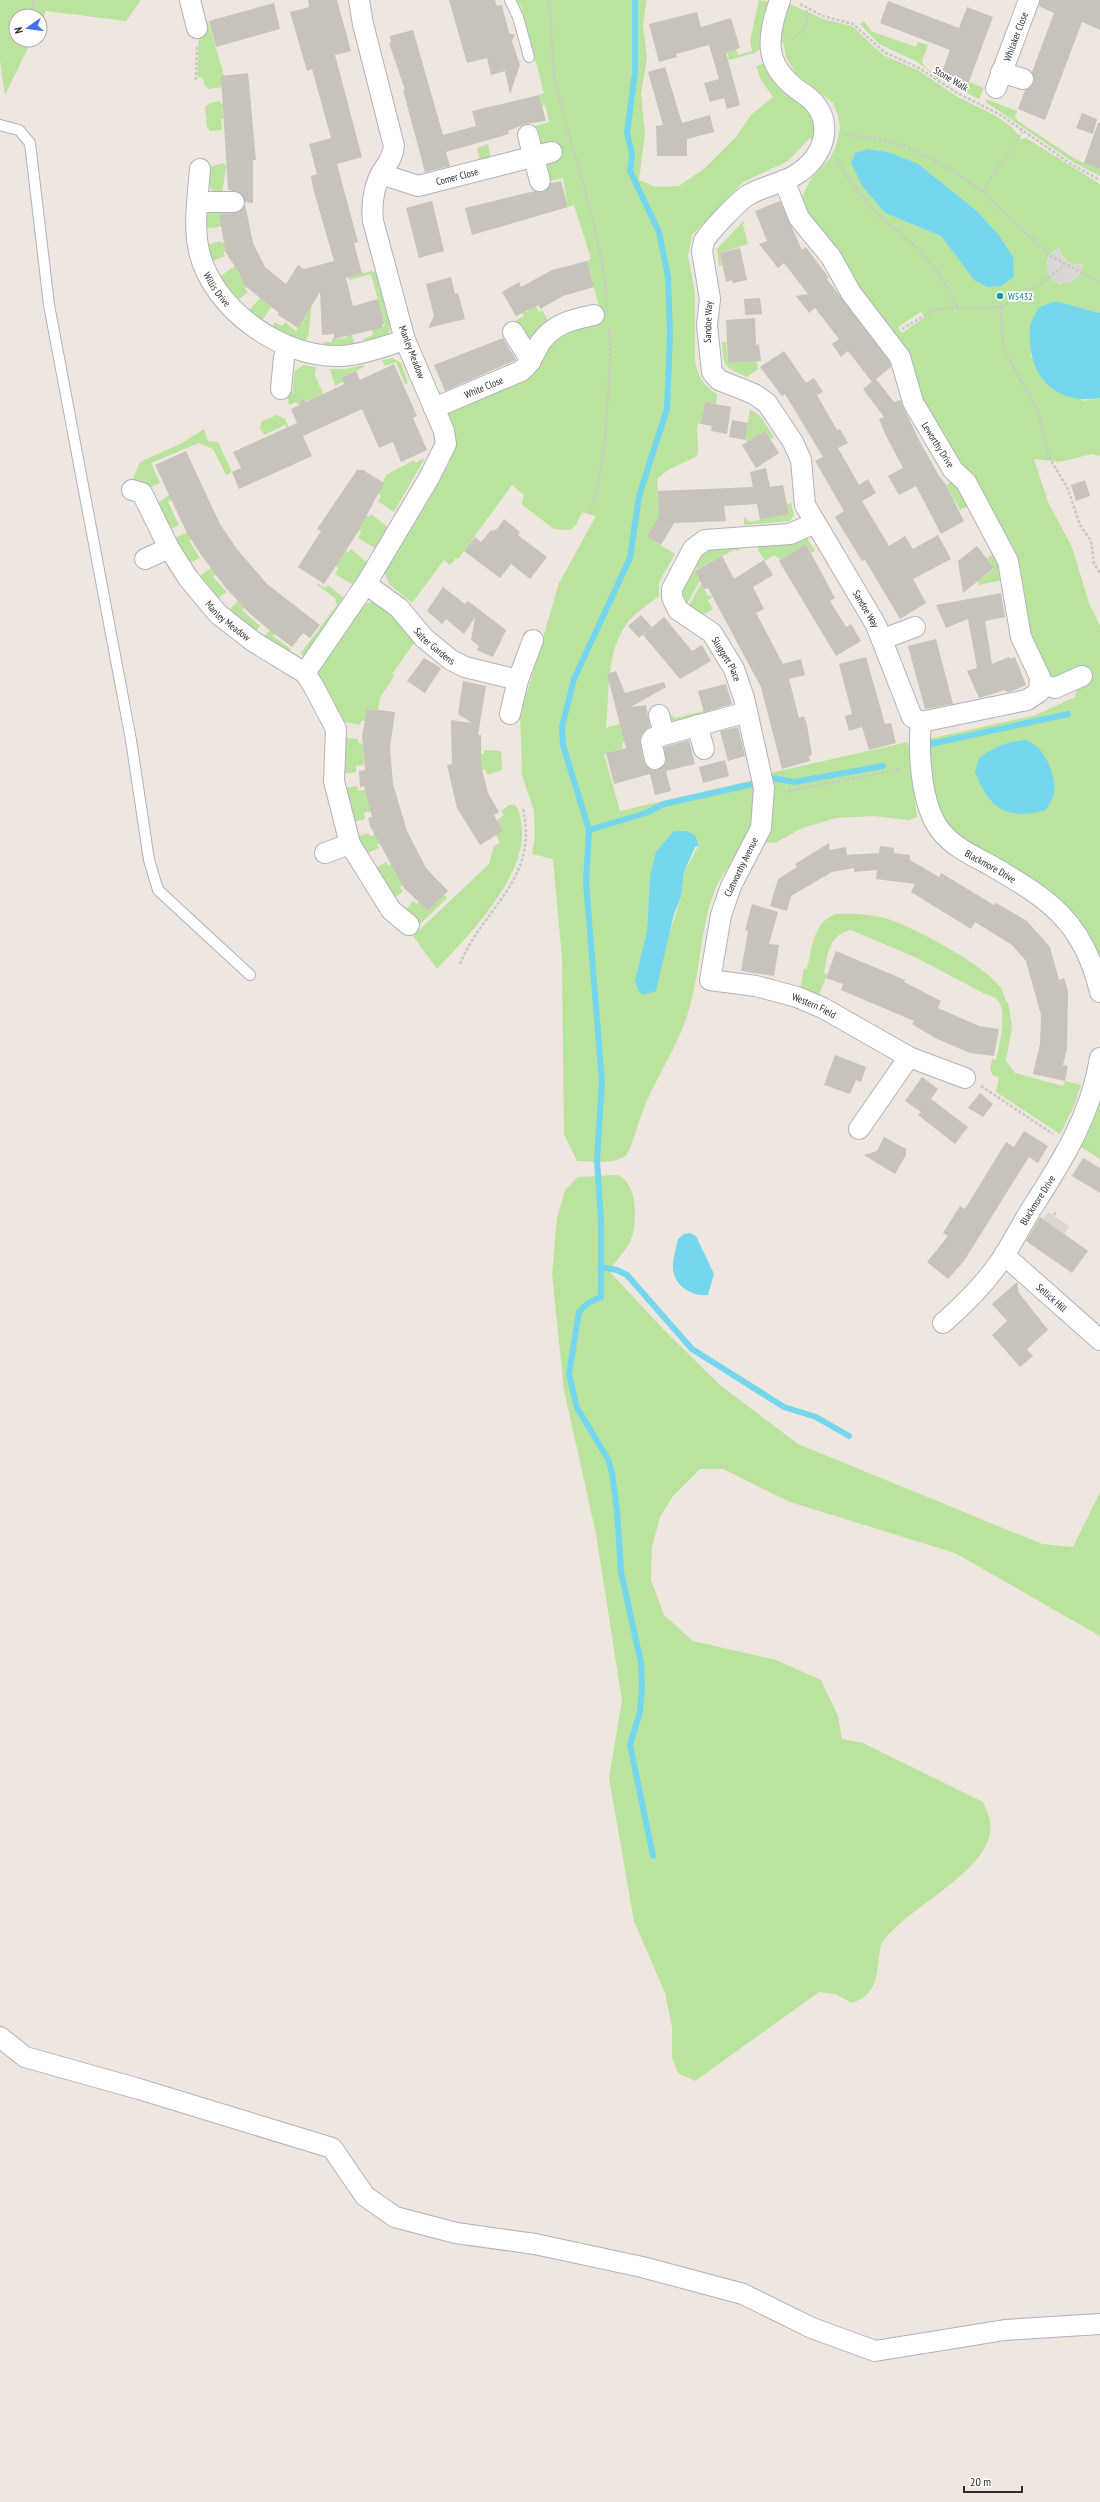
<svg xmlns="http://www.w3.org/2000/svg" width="1100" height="2502" font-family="'PT Sans Narrow',sans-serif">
  <rect width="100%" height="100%" fill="#eee6df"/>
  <!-- green -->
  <path fill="#bae49d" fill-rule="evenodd" d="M0,0H141L126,21L46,11L40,24V16H16V40H32L5,95L0,60Z
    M517,0H646L643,26L647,58L641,93L645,134L639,180L656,187L679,186L705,168L736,137L751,115L773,97L761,80L756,66L766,63L777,84L804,106L816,123L814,141L810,138L788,161L743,182L692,235L688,256L695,293V360C697,375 704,387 717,394L716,404L705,402L701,424L698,423C695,434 700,445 697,456L668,470L657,479L660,526L647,537L675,554L659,582V596C649,604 636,612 628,622C605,652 610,693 606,728L620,724L641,734V737L622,743L623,748L604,754L620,811L754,780C757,801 756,830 744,848C733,863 721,873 715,890C700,928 701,968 690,1006C681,1041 660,1070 646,1103C641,1113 632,1147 627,1154C618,1165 590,1161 577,1161L564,1134L562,959L553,859L532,854L535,837L534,811L522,775L520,716L559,583L596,516L582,512L576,525L570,530L554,529L525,507L522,504L524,495L512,485L458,559L456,558L450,565L444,560L412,603L390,585L384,572L449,464L453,448L446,416L449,410L534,370L555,338L602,318L587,261L591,259L574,205L568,207L563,178L542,183V148L529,128L549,122L545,105L542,106L539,95L544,93L522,9ZM700,843L684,872L681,897L668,938L647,931L650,875Z
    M759,0L770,2L764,19L762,48L754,53L729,60L727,52L736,49L738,55L752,51L750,41Z
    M788,3L823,19L852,26L883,55L918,70L956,96L996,116L1012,127L1021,139L1026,138L1100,184V313L1055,301L1038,308L1030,326L1031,357L1084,401L1100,398V456L1092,454L1059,462L1034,459L1048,502L1072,547L1089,603L1100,626V963L957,837L936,815L928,739L1036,715L1075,697L1082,667L1054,677L1048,676L961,471L917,394L912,363L797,200L802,198L810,180L830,158L836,146L840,129L838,115L833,103L796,74L786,57L783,41L779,43L778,33ZM869,149L888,152L978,212L999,235L1013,257L974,280L941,236L885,213L862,186L851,163L855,153ZM1059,248C1062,259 1071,267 1083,264L1061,284C1044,279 1041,255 1059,248ZM921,312L925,317L902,333L898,327Z
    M208,21L224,76V87L209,89L205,86L203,78L198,77C196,60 201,46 197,29Z
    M864,21L871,31L916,47L918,42L928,45L922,61C925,74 955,82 966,87L969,82L984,88L979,99L937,78L918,62L879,44L860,24Z
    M986,99L1017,111L1015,117L1018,121L1075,159L1100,169V176L1073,162L986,102Z
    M220,101L221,104L233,103L222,110L224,118L221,119L222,130L210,131L207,127L205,107L210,103Z
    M488,144L491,159L480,160L477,148Z
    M225,163V166L237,165L238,168H226L222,194L213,191L208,186V167Z
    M233,209L234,212L221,215L223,226L211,228L205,227V218L210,212Z
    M744,220L743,225L748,244L720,253L722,265L719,266L717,249Z
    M221,241V243L233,241L235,247L223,253L225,256L213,261L207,245Z
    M235,266L241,276L246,273L252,281L245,289L248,292L237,301L219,277Z
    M346,267L351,276L372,271L379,274L392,325L387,335L366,343L363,339L373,335L372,329L385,326L371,274L349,280Z
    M261,297L272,306L263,319L257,320L250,313V309Z
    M312,303L308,337L305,341L274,329V322L282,326L285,322L296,331Z
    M535,305L539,312L542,310L548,321L532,338C523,337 520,328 515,321L524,316L522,312H527Z
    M345,310L354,342L351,348L324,346L323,342H332V337L334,339L347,338Z
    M722,342H726L728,363L757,361L758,369L747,377C724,367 723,367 722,342Z
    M392,358L401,363L408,383L405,384L396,362L385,366L382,360Z
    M303,365L316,367L315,376L324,395L309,402L305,400L298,406L296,402L289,405L287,393L293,392L294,372Z
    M363,365L364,367L341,378L343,382L335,386L330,369H346Z
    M750,409L761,417L774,437L770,439L765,431L747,442L745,440Z
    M277,415L285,419L296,443L294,444L285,425L264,435L260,428L262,421Z
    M204,429L208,441L218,442L232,472L226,475L213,449L199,443L151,463L160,483L146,489L131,484L140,462L182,443Z
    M425,458L394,512L378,501L381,497L378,493L386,475L414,460L415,463Z
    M954,481L961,487L968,506L960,510L954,499L951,500L950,498L952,496L946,485Z
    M169,495L177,498L168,502L179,525L170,529L157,504Z
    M791,503L794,515L790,521L744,525V517L750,522L789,514L787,504Z
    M361,512L369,517L371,514L388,527L377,549L358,538L361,532L353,527Z
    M201,525L203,530L189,540L200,558L190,563L175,541L177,537Z
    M805,535L815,551L812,553L806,544L781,560L774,555L765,561L758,550V545Z
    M339,546L348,552L351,549L368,563L353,585L335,574L339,568L334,565Z
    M737,546L740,551L734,550L695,570L700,581L686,605L680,591L699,555L706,549Z
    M992,555L999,560L1003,580L979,585L978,581L994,569L987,558Z
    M211,568L221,571L213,577L227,592L216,599L200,576Z
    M318,584L326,588L328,585L345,599L304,658L301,653L337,605L335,598L317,585Z
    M701,584L708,596L711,595L712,597L708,600L713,609L702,615L688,607Z
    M238,601L250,602L242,610L260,626L255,632L229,610Z
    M371,602C390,605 403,626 416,640L392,674L394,676L380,698L378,710L367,709L366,721H361L360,725L340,721L317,673L360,606Z
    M279,617L283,621L273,636L291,649L289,653L264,638Z
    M716,708L717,713L673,723L667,711L675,718Z
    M345,738L358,739V743L369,745L368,753H363L364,765L356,766V772L344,774Z
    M908,742L917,817L909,820L874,816L836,818L802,828L775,843L763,842L770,773Z
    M484,750L501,751L502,770L487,775L485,769L477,771L470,754H484Z
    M357,786L358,791L370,789L368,802L372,811L364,813L365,819L353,822L344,788Z
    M509,805H515C520,810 520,816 521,822C531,873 469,935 437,969L413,936L489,864L494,846L500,843L496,835L503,831L497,820L504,815L501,811Z
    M369,833L370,836L382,833L385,841L377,845L379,848L365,854L358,839L359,836Z
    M386,862L388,866L392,864L408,880L400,888L403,891L395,898L374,869Z
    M444,895L447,898L414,930L405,911L413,901L416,904L419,902L428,911Z
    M836,914C854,913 871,914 888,919C915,928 985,965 1001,988C1003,992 1005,998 1006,1002H1008L1012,1027L1006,1061L1015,1073L1063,1086L1065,1081L1081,1085L1073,1108L1060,1134L996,1092L999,1077L993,1076L990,1069L992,1059L996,1060C999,1046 1007,1015 999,1002C996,996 989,996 983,993L917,958L851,930C828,935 828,954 824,973L827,974L818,998L800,990L804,969H807C812,948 813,922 836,914Z
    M1100,1092V1159L1080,1146Z
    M618,1175C638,1184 637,1219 632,1237C628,1249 615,1261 609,1271L664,1330L720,1385L798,1444L1042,1544L1073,1547L1100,1492V1636L955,1553L790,1502L723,1469H700L673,1496L660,1517L652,1547L651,1580L664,1615L693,1641L776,1660L821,1680L838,1716L842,1739L863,1743L983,1802C985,1808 990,1816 990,1823C996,1871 903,1907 881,1945C880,1948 880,1953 879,1957C876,1980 876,1994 852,2003L835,1994L819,1992L695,2081L678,2073L672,2058V2027L665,1993L634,1921L609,1778L622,1701L596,1534L564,1390L552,1274L557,1218L565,1190L578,1177Z"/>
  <!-- plaza -->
  <path fill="#dad6d2" d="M1059,248L1062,257L1067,262L1074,264H1083L1081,274L1071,283H1057L1050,277L1046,270L1049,255Z
    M1048,1212L1069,1226L1064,1234L1043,1219Z"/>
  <!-- water -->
  <path fill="#74d7ee" d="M868,149L888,152L918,164L978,212L999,235L1013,257L1014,277L1001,286L987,287L974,280L941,236L885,213L862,186L851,163L855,153Z
    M1055,301L1100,313V398C1062,405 1033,383 1030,344C1030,338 1029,331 1030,325C1032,320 1035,314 1038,308Z
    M1026,740C1045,747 1056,774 1054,793C1053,799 1049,805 1046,810C1008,821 989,809 975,772L979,758C996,746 1005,742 1026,740Z
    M674,831H686L695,835L699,846L695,847L684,872L681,897L674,914L656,991L643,995L638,990L635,981L647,931L650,875L656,852Z
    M690,1233L696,1236L714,1274L708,1295C693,1297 673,1286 673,1267C673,1259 676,1248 678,1239L684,1234Z"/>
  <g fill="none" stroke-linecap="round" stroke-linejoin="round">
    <!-- stream -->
    <path stroke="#74d7ee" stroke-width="6" d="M635,0V72L627,133L632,154L630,171L659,232L668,277L670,334L667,409L639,496L630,558L574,679L562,727L563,745L589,830L586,882L602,1082L597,1160L601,1221V1297L588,1303L579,1312L569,1374L577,1408L608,1459L612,1473L617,1510L621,1572L641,1663L642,1687L640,1712L630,1745L653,1856
      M931,744L1068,714
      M773,778L794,782L883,766
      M589,830L646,813L664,804L753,784
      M600,1267L617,1270L627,1275L692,1349L784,1407L816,1417L849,1436"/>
  </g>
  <!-- building -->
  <path fill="#c7c2ba" d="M308,0H337L351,51L335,55L362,157L337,164L358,242L354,243L362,274L346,278L353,306L378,299L384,323L381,328L334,339V334L322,335L320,292L298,328L278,315L279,313L244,285L240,274L226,253L219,215L239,212L245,204L253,243L265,267L286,284L298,265L304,269L334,261L313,188L311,176L317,174L309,144L331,138L312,69L307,71L290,12L309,7Z
    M449,0H495L497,6L502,5L509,33L515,35L512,41L520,65L510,94L505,71L491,75L487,58L467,63Z
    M1040,0H1100V30L1082,22L1045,120L1018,109L1025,90L1034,83L1032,72L1054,13L1039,6Z
    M888,1L959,28L967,7L993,17L967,87L940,77L950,50L880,23Z
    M274,3L280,29L216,47L209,21Z
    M697,12L701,27L731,18L740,48L726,53L740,105L727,109L724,98L710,102L704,83L719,79L709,45L676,54L677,57L659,62L649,24Z
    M413,30L443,135L476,126L472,111L539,95L546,121L525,124L508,131L509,134L446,152L450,166L425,172L403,90H405L389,43L391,42L390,36Z
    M665,67L682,123L710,115L714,132L687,139V156H657L656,126L663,125L648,72Z
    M248,73L256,160H253V203L245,202L239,192L228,190L222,92L221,76Z
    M1082,113L1097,119L1093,134L1076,128Z
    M1098,123H1100V169L1084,163Z
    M561,181L568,207L472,235L465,208L535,191L543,192L551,183Z
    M432,201L444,251L419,258L406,208Z
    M780,201L802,250L806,247L829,278L827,279L890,362L891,367L876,379L894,402L900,400L919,440L939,476L946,485L964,521L941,534L916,486L899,495L888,476L903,468L885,434L879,419L884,417L863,389L872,382L848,351L841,357L832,344L839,339L815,308L809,313L796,296L808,294L784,263L778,268L759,244L767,241L755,211Z
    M740,248L747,280L733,283L732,280L726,282L720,253Z
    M587,261L594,287L563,296L540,309L539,305L516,316L502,292L519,282L521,287L552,270Z
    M451,277L455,294L458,293L465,319L428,328L434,316L426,284Z
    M760,298L762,314L745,315L744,299Z
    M755,318L756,345L759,344L761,361L728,363L726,320Z
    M503,338L516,360L445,391L434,365Z
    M784,351L806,383L814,378L823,392L817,395L837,430L840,429L848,443L838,448L859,485L868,479L876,493L862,501L889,546L905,536L913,549L938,535L951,559L913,579L926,603L900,619L865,560L862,561L835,517L844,511L815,461L823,457L785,394L782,396L760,367Z
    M394,364L417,416L413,418L427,450L401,462L393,442L379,448L362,409L303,436L312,456L239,489L232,472L241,468L233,452L297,423L291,409L300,405L301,398L307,402L344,384L341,378L356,371L360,380Z
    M705,402L731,407L727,434L711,431L712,426L701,424Z
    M732,420L748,423L745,440L729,437Z
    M765,431L779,453L756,468L742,445Z
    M186,451L220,524L237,549L267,584L320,625L310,638L303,633L292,647L273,633L249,613L225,587L199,552L187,533L155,465Z
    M766,468L770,487L783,485L789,514L760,520L757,504L724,506L726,521L674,523L661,545L647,537L659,516L658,491L753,487L750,472Z
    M357,470H363L384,483L356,535L324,584L298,567L321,531L317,529Z
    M1085,480L1090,496L1076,501L1071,485Z
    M504,519L520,532L518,535L547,557L530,579L511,564L500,578L464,551L475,537L481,542L491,530L493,531L498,528Z
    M806,544L835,598L830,601L846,627L851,624L861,641L836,656L779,561Z
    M977,546L994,568L963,593L958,561Z
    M722,556L734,579L764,560L773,575L753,587L764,609L756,613L783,664L801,659L805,675L789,679L799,718L804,716L807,725L812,755L809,756L810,761L782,769L761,687L708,588L704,589L695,571Z
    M443,587L465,604L468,601L506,630L493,657L477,650L479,646L471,640L475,617L464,634L446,619L442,624L427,611Z
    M1001,593L1005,617L985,621L992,664L1009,657L1010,659L1015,657L1026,685L1010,692H1007L1005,690L979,698L967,671L977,668L968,619L946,628L936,605Z
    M641,615L652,627L639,638L628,626Z
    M664,617L692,651L702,645L711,661L680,679L643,635Z
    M936,639L953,704L925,709L908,646Z
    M866,657L885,724L891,723L896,743L869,750L862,727L849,731L845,716L852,714L839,664Z
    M424,658L441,668L425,693L407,681Z
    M616,671L625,693L664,682L666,687L631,707L646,705L650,727L641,735L640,743L644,762L651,770H658L666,763L664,747L689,740L695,764L666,771L671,791L655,795L650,774L614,784L606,753L626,748L607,674Z
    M463,681L486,686L478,735H481V765L488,793L499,812L494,815L503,831L480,845L457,808L447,765L452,764L451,720L472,723L458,714Z
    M726,684L732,704L704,712L698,691Z
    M367,709L395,712L390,748L393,784L407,831L426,868L448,891L428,911L404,888L370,826L368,818L372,817L364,786L360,787L359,771L365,770L362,736Z
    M738,727L745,756L728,761L720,731Z
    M725,760L729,776L703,783L699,767Z
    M829,843L830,850L846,847L847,855L879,853L880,846L894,848V853L910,855V860L939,877L941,873L994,905L996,903L1027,921L1050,947L1059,980L1064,978L1068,992L1067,1049L1063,1065L1068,1066L1065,1081L1033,1074L1040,1044L1041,1015L1026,961L1012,945L975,922L971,929L911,892L915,884L876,879L877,870L854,872V868L832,872L791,896L787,911L770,906L778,879L797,867L795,864Z
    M752,904L778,912L769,944L779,945L774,976L741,971L748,931L745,930Z
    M836,951L905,980L904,982L941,1001L938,1008L979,1026L999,1029L994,1056L970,1053L935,1038L912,1024L914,1021L841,990L843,984L826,978Z
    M835,1055L866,1067L861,1082L856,1080L850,1094L824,1085Z
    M922,1077L938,1089L931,1099L968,1127L955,1144L918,1115L921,1112L905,1101Z
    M980,1093L993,1104L983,1117L968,1108Z
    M1024,1131L1048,1146L1038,1163L1029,1157L964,1261L948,1279L927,1262L948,1236L943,1233L960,1206L965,1209L1006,1142L1014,1147Z
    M884,1137L906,1149V1155L895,1174L864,1155L877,1151Z
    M1083,1158L1100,1168V1193L1072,1176Z
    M1040,1217L1088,1251L1072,1273L1026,1241Z
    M1017,1282L1019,1293L1048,1330L1027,1349L1033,1356L1020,1367L992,1335L1007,1321L992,1304Z"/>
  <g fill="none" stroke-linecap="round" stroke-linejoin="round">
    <!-- lane casing -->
    <g stroke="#afb3bd" stroke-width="12">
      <path id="lane" d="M510,0L518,17L529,57
        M0,125L19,130L30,143L49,305L131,740L149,860L158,890L250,975"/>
    </g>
    <!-- street casing -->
    <g stroke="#afb3bd" stroke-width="22">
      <g id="street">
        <path d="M190,0L197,28"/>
        <path id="s1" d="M780,0C765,41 764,68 804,94C835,115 828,152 800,172C786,183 766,185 750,194C740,199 710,231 704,241L702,251L710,299L707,325L712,372L719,380L754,394L767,403L793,442L801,460L805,505L876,625L912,717L921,722L1027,700L1039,692L1040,677L1021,637L1008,561L966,482L953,470L913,402L900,357L851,293L831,257L799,218L784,180"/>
        <path d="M1001,72L1023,79"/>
        <path id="s2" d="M996,88L1029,0"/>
        <path d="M528,135L540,181"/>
        <path id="s3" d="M200,169C198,196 193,225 199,251C212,309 282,358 340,356C362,355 384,346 405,340"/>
        <path id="s4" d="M381,174L418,186L552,152"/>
        <path d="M198,202H234"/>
        <path d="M513,332L531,361"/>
        <path d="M281,389L284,357L289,347"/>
        <path id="s5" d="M434,408L521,371C531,364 534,353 540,343C554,323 572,320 594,315"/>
        <path id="s6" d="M132,490L142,493L169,548L188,578L218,614L254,642L305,673L314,687L336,729L334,781L350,844L391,910L409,925"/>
        <path id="s7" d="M815,523L790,534L705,540L693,549L672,589V597L678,610L712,633L734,669L744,698L764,788L761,828L731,886L721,915L710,980L756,986L797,997L823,1008L909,1057L965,1078"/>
        <path d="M145,559L169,548"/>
        <path id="s8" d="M366,584L399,608L424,638L451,660L465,667L518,680"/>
        <path d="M883,639L915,627"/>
        <path d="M305,673L366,584L429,478L446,444L444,431L405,340L373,221C371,204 374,183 384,169C389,161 393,156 394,146L363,24L359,0"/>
        <path d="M1041,684L1055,688L1082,676"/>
        <path d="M510,714L518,680L533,640"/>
        <path d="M659,715L664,734"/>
        <path id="s9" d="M921,722C918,753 921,805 940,830C952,846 973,856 990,865C1049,899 1084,922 1100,992"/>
        <path d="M697,725L704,749"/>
        <path d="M655,759L651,741L653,738L747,712"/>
        <path d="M325,853L350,844"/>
        <path d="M859,1129L909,1057"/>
        <path id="s10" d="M1004,1255L1100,1340"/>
        <path id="s11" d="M943,1323C966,1303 987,1282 1004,1256C1013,1241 1021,1226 1030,1211C1061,1163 1091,1116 1100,1058"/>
        <path d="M0,2037L25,2057L139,2089L332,2148L365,2196L395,2217L456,2233L535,2244L642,2267L743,2294L812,2328L875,2351L1005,2330L1100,2324"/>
      </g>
    </g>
    <!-- path -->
    <path stroke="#c8c8c8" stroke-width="2.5" stroke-dasharray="3 2" stroke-linecap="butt" d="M33,0L35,16
      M548,0C554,28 550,57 556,84C573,155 600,228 607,300
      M800,4L823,16L853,24L884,52L919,68L957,93L999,114L1071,164L1100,180
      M790,40C806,33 809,24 806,8
      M197,47L196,79H198
      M844,135L875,138L906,146L947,167L982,191L1049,255L1100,282
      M837,158C848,180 863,200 881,217C895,230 911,240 924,256C938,272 948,288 957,307
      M982,191L1022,132
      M1001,307L1003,345L1010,361L1037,409L1049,457L1068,489L1080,525L1091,541L1094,564L1100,573
      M902,329L935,309L1001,307L1050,277L1064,265
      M589,514C600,483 604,454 606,421C608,389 612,359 609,327
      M783,792L902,769
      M460,964C484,906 539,880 523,809
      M981,1086L1053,1134
      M1054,1215L1057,1211"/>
    <!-- lane -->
    <use href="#lane" stroke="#fff" stroke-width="10"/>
    <!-- street -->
    <use href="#street" stroke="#fff" stroke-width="20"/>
  </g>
  <!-- markers -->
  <circle fill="#0f9aa8" stroke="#fff" stroke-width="1.5" cx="1000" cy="296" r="4"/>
  <g text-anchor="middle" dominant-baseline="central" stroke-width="3.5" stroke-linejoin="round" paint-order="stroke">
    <!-- street labels -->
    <g font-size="10" fill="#2d2d2d" stroke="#fff">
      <text stroke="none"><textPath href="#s2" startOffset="55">Whitaker Close</textPath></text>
      <text transform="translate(951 79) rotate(31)">Stone Walk</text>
      <text stroke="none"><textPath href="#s4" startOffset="79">Comer Close</textPath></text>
      <text stroke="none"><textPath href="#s3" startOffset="125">Willis Drive</textPath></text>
      <text transform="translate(708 322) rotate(-88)">Sandoe Way</text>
      <text transform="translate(412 352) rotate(69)">Manley Meadow</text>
      <text stroke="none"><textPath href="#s5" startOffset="54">White Close</textPath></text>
      <text transform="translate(938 445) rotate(58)">Leworthy Drive</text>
      <text stroke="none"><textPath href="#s1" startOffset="751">Sandoe Way</textPath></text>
      <text stroke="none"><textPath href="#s6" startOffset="166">Manley Meadow</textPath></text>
      <text stroke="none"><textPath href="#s8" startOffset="93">Salter Gardens</textPath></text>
      <text stroke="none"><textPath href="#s7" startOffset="266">Sluggett Place</textPath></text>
      <text stroke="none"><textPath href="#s9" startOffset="174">Blackmore Drive</textPath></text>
      <text transform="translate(741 867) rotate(-64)">Clatworthy Avenue</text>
      <text stroke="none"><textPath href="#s7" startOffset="711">Western Field</textPath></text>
      <text stroke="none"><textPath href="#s11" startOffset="156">Blackmore Drive</textPath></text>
      <text stroke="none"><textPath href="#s10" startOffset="64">Sellick Hill</textPath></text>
    </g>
    <!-- culture labels -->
    <g font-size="10" fill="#0d838f" stroke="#fff" text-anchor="start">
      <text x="1008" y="296">W5432</text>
    </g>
  </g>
  <!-- north arrow -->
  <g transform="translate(28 28) rotate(256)"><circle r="19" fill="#ffffff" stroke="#ababab"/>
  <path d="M0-3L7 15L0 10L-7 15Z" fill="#4171f9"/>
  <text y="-6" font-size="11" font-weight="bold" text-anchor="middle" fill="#2d2d2d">N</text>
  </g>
  <!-- scale -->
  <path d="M964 2486v6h58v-6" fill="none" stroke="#2d2d2d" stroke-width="2"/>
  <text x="970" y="2486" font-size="12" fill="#2d2d2d" stroke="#ffffff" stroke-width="3" paint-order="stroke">20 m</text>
</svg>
